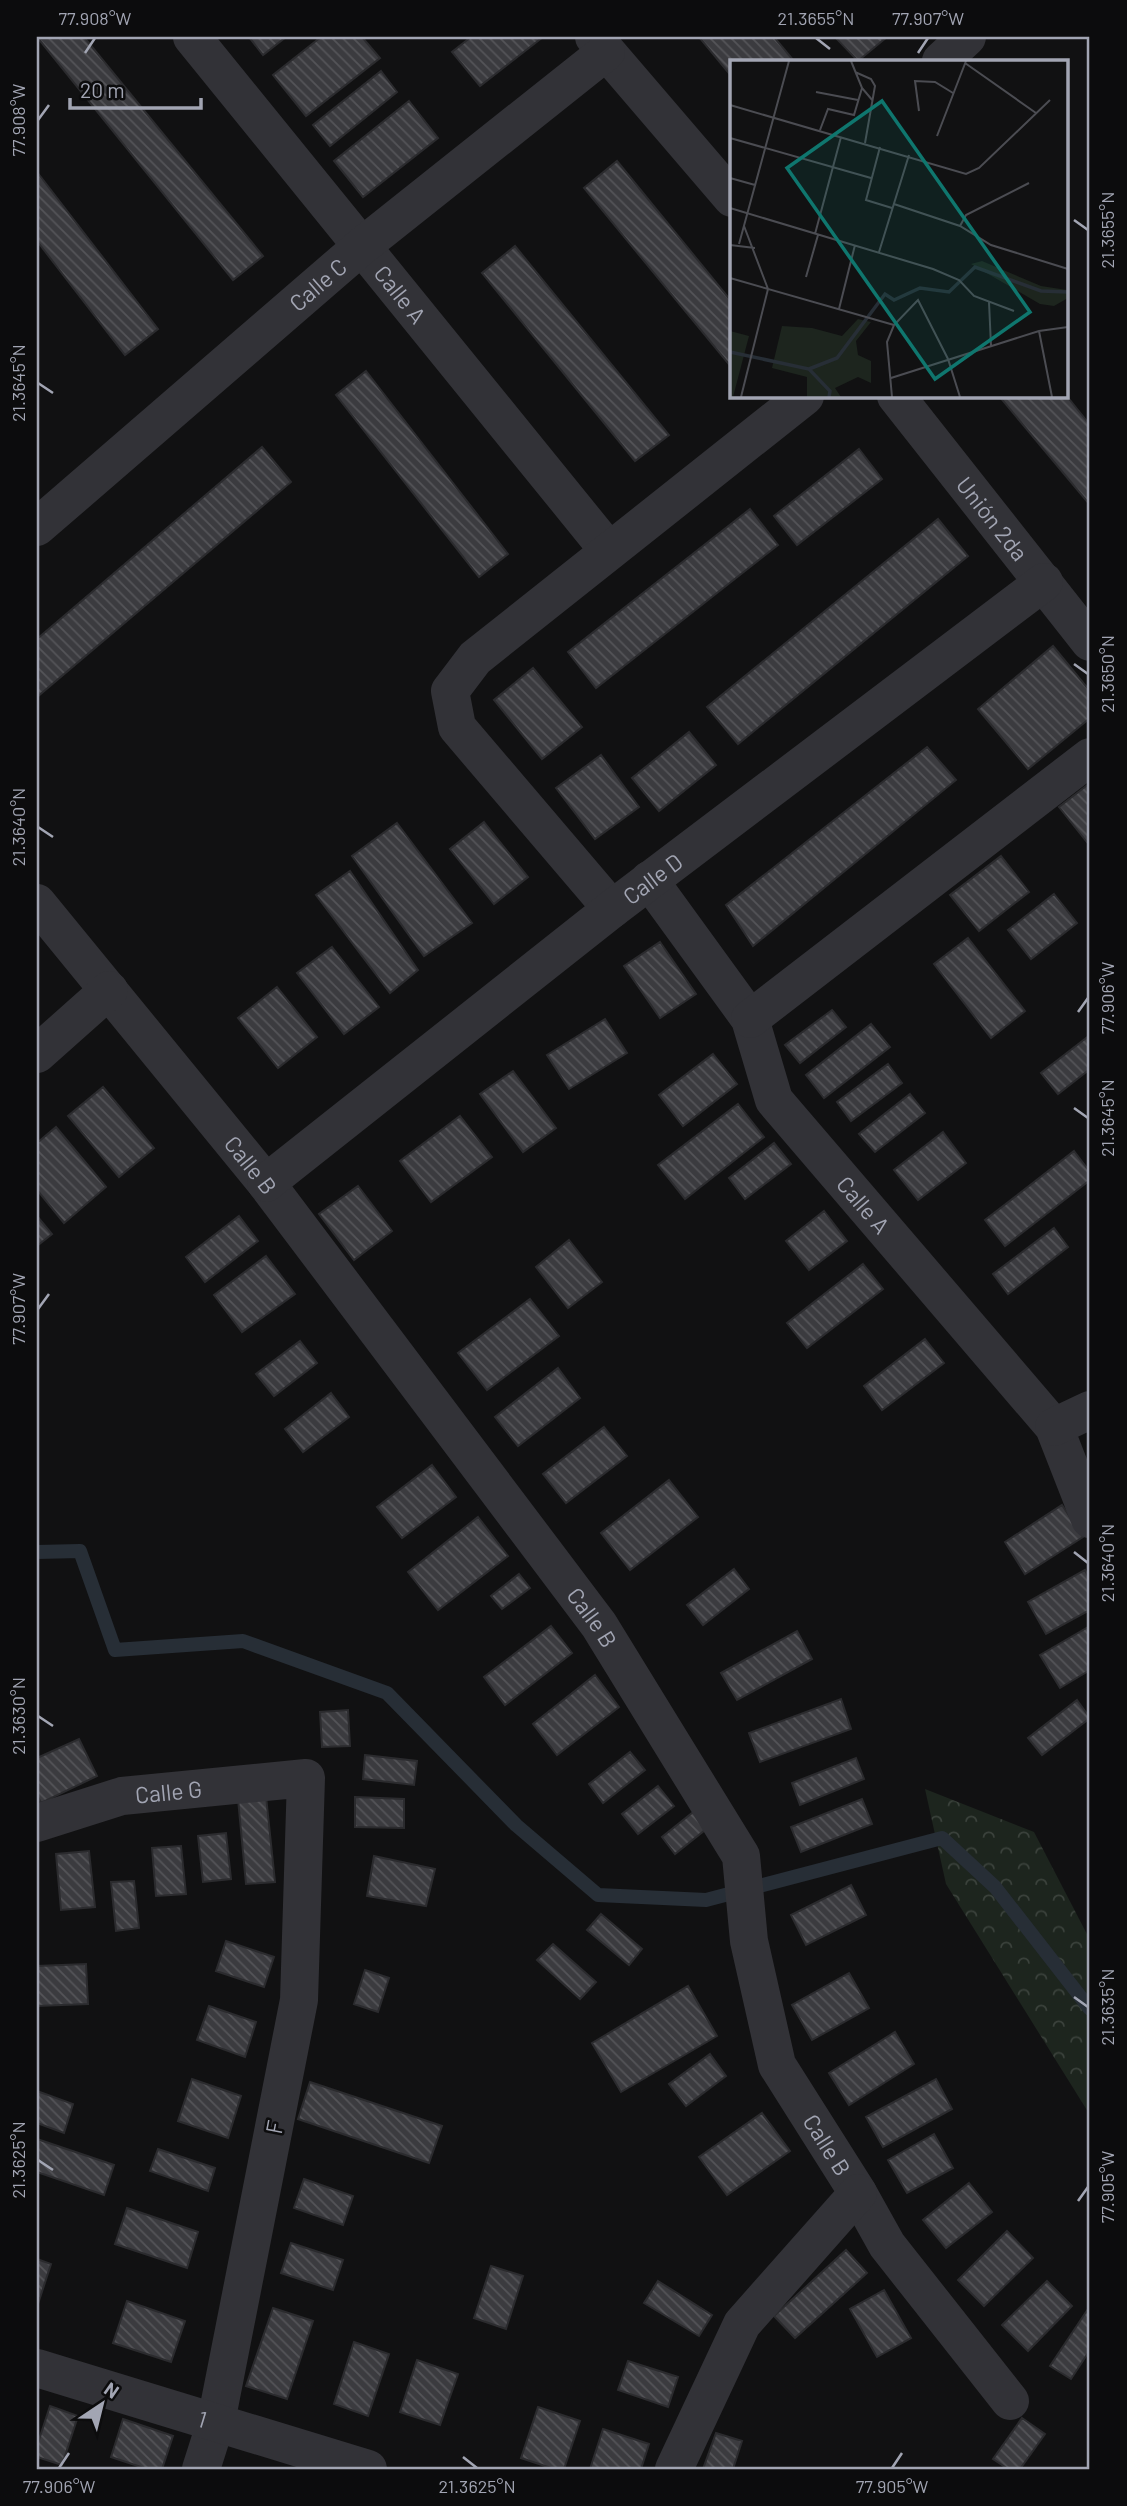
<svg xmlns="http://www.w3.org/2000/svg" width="1127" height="2506" font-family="Barlow,sans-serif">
  <defs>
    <pattern id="forest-crowns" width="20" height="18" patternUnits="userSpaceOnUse" patternTransform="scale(1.75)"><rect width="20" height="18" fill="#1d251e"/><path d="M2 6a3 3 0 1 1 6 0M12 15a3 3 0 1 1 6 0" fill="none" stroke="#3b423c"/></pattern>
    <pattern id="building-back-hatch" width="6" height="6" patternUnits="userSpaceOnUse" patternTransform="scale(1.75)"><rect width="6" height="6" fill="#3b3b3f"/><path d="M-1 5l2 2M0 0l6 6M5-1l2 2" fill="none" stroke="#545458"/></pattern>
  </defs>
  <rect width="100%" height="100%" fill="#111112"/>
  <!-- forest -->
  <path fill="url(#forest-crowns)" d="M925,1789L1034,1832L1090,1940V2115L946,1884Z"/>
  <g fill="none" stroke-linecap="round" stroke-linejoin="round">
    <!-- stream -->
    <path stroke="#272e36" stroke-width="14" d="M37,1552L80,1551L115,1650L243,1641L387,1693L516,1825L598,1895L706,1900L942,1838L995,1887L1090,2009"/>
  </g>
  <!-- building -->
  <path fill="url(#building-back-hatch)" stroke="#2b2b2e" stroke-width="2" d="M37,37H84L263,256L233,280Z
    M249,37H286L263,55Z
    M321,37H362L380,58L306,116L273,75Z
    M471,37H543L480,86L452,52Z
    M699,37H774L794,61H732V77Z
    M835,37H887L858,61Z
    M381,71L397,92L330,146L313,125Z
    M409,101L438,138L363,197L334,161Z
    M617,161L732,302V368L584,188Z
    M37,172L158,329L125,355L37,241Z
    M515,246L669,435L635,461L482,273Z
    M366,371L508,554L479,577L336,395Z
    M1066,395L1090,425V505L999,396Z
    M262,447L291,482L37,697V639Z
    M859,449L882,479L797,545L774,516Z
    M750,509L778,545L596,688L568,652Z
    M938,519L968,556L738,744L707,707Z
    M1053,646L1090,691V718L1028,769L978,709Z
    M533,668L582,727L542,759L494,700Z
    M689,732L716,765L659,811L632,778Z
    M927,747L956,780L753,946L726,905Z
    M601,755L639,807L595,839L556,788Z
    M1090,783V846L1059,807Z
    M484,822L528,877L494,904L450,849Z
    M397,823L472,923L424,956L352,856Z
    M1001,856L1029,892L979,931L950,895Z
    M350,871L418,970L390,993L316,895Z
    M1054,894L1077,923L1031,959L1008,930Z
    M968,938L1025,1011L991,1038L934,964Z
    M660,942L696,994L660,1018L624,966Z
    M332,947L379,1007L344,1034L297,973Z
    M277,987L317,1037L278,1068L238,1018Z
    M832,1010L846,1027L800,1063L785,1045Z
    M605,1019L627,1053L569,1089L547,1055Z
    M871,1024L890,1047L824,1098L806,1075Z
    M1090,1035V1069L1058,1094L1041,1073Z
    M713,1054L737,1084L683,1126L659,1095Z
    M888,1064L902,1083L851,1121L837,1102Z
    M513,1071L556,1128L523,1152L480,1094Z
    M103,1087L154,1148L119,1177L68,1116Z
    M910,1094L925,1113L875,1152L859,1134Z
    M738,1104L764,1137L685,1199L658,1165Z
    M460,1116L492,1157L431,1202L400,1161Z
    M56,1127L106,1187L64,1223L37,1190V1143Z
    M943,1132L966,1163L918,1200L894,1170Z
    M774,1143L791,1164L745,1199L729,1178Z
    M1074,1151L1090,1172V1180L1005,1246L985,1220Z
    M358,1186L392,1231L354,1260L319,1214Z
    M824,1211L847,1241L809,1270L786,1241Z
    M37,1216L52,1234L37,1246Z
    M239,1216L258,1241L205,1282L186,1257Z
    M1054,1228L1068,1247L1008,1294L993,1274Z
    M569,1240L602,1282L568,1308L536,1267Z
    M266,1256L295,1294L242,1332L214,1295Z
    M863,1264L883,1289L807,1348L787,1323Z
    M530,1299L559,1336L487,1390L458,1353Z
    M925,1339L944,1363L882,1410L864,1386Z
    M300,1341L317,1363L274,1396L256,1374Z
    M558,1368L580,1398L518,1446L495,1417Z
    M331,1393L349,1417L303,1452L285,1429Z
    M604,1427L627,1456L566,1503L543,1474Z
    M432,1465L456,1497L402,1538L377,1507Z
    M669,1480L698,1517L630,1570L601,1533Z
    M1062,1505L1083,1537L1025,1574L1005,1542Z
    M478,1517L508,1556L438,1610L408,1572Z
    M734,1569L749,1589L703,1625L687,1605Z
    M1085,1570L1090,1580V1610L1046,1634L1028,1602Z
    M519,1574L530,1588L502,1609L491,1596Z
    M551,1626L572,1653L505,1705L484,1677Z
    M1090,1626V1670L1060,1688L1040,1655Z
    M797,1631L812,1659L737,1700L721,1673Z
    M595,1675L619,1707L557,1755L533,1724Z
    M841,1699L851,1729L760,1762L749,1733Z
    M1077,1700L1090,1718L1042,1755L1028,1738Z
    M348,1710L350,1746L322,1747L320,1712Z
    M79,1739L97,1776L41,1803L37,1795V1758Z
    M630,1752L645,1770L603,1803L589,1784Z
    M365,1755L417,1761L414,1785L363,1779Z
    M856,1758L864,1779L800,1805L792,1783Z
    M658,1786L674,1806L638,1834L622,1814Z
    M266,1796L275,1882L246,1884L238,1799Z
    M355,1797L404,1799V1828L355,1827Z
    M862,1799L872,1824L801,1852L791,1827Z
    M697,1809L710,1826L675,1854L662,1837Z
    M226,1833L231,1879L203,1882L198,1836Z
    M181,1846L186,1894L156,1896L152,1848Z
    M89,1851L95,1907L61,1910L56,1854Z
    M374,1856L435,1869L426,1906L367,1896Z
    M134,1881L139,1928L116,1931L111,1882Z
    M851,1885L866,1915L806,1945L791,1915Z
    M601,1914L642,1949L629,1965L587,1930Z
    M226,1941L274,1957L264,1987L216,1971Z
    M553,1944L596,1982L580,1999L537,1960Z
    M86,1964L88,2004L37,2006V1966Z
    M365,1970L389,1978L378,2012L354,2004Z
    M849,1973L869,2008L812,2040L792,2005Z
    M688,1986L717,2036L621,2092L592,2043Z
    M209,2006L256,2022L245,2057L197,2040Z
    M895,2032L914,2064L849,2105L829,2073Z
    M710,2054L726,2076L686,2106L669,2084Z
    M192,2079L241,2096L228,2138L178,2121Z
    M936,2079L952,2109L883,2147L866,2117Z
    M310,2082L442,2126L429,2163L298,2119Z
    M37,2091L73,2104L64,2133L37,2123Z
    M762,2113L790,2151L727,2195L699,2157Z
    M934,2134L953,2168L907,2193L888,2160Z
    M37,2139L114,2165L104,2195L37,2172Z
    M158,2149L215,2168L208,2191L150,2171Z
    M304,2179L353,2196L343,2225L294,2208Z
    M969,2183L992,2212L946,2248L923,2220Z
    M127,2208L198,2232L187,2268L115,2244Z
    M1007,2231L1033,2258L984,2306L958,2280Z
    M291,2243L343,2260L333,2290L281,2273Z
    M846,2250L867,2273L795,2338L774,2316Z
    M37,2259L51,2264L37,2307Z
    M491,2266L523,2276L506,2329L474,2318Z
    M658,2281L712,2315L699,2336L644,2303Z
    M1047,2281L1072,2306L1028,2351L1002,2325Z
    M884,2290L911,2338L877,2357L850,2309Z
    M127,2301L185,2321L171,2362L113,2343Z
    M273,2308L313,2321L287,2399L246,2386Z
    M1088,2309L1090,2311V2350L1071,2379L1050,2366Z
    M354,2342L389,2354L368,2416L334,2404Z
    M417,2360L458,2374L440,2425L400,2412Z
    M628,2361L678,2377L668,2407L618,2390Z
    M50,2406L78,2416L62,2465L37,2457V2446Z
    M538,2407L580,2421L564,2469H554L521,2458Z
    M1022,2418L1045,2434L1020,2469H1008L993,2459Z
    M123,2419L173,2436L162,2469H147L111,2457Z
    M603,2429L649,2444L641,2469H590Z
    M716,2433L742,2441L733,2469H703Z"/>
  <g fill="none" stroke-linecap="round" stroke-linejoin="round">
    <!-- minor -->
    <g stroke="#323237" stroke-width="38">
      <path id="s1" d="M192,37L609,551"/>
      <path d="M594,37L732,198"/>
      <path d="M941,61L967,37"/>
      <path id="s2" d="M896,396L1090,642"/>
      <path id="s3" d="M37,527L362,246L606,52"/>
      <path id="s4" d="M649,880L750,1019L774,1100L1054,1427L1090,1519"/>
      <path id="s5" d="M37,903L266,1183L599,1625L741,1856L749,1941L777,2065L858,2193L887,2245L1010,2401"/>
      <path d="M612,909L457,727L450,691L475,658L805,396"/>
      <path d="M750,1019L1090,757"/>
      <path d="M37,1054L109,990"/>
      <path id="s6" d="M266,1183L612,909L1044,582"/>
      <path d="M1054,1427L1090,1410"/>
      <path id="s7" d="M37,1823L122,1796L306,1778L299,2000L216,2422L201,2469"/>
      <path id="s8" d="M37,2368L368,2469"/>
      <path d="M674,2469L742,2324L858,2193"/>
    </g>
  </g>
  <!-- ticks -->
  <path fill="none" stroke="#a2a5b3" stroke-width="2.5" d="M816,38L830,49M85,53L95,38M918,53L928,38M38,120L49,105M1074,220L1088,230M38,383L53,393M1074,664L1088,674M38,827L53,837M1078,1012L1088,998M1074,1108L1088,1118M38,1309L49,1294M1074,1552L1088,1563M38,1716L53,1726M1074,1997L1088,2007M38,2160L53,2170M1078,2201L1088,2187M463,2457L477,2468M59,2468L69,2453M892,2468L902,2453"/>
  <g text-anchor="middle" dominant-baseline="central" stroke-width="5" stroke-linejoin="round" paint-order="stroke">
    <!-- street labels -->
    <g font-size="23" fill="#a2a5b3" stroke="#0c0c0d">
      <text stroke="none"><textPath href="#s3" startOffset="371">Calle C</textPath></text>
      <text stroke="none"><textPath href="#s1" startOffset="331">Calle A</textPath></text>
      <text stroke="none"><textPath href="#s2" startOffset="156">Unión 2da</textPath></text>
      <text stroke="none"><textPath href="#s6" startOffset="492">Calle D</textPath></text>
      <text stroke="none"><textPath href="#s5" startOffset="338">Calle B</textPath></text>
      <text stroke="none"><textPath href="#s4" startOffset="394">Calle A</textPath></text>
      <text stroke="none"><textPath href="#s5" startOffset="905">Calle B</textPath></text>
      <text stroke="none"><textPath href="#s7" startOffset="136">Calle G</textPath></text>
      <text transform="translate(274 2127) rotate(-79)">F</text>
      <text stroke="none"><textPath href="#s5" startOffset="1493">Calle B</textPath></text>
      <text stroke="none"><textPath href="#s8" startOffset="173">1</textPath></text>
    </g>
  </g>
  <!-- overview -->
  <g transform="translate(730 60)">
    <rect width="338" height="338" fill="#111112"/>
    <path d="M0,271L19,276L3,337H0Z" fill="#1d251e"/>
    <path d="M252,201L311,226L337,230L338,238L324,246L310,244L241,204ZM128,259L141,262L126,281L128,295L141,301V323L128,317L105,328L111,337H77V317L42,308L52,266L82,268L112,276Z" fill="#1d251e"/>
    <path fill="none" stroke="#272e36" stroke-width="3.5" d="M0,292L79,309L100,331L99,337M79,309L107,298L155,234L164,240L190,228L219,232L245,207L311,231L338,232"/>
    <path fill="none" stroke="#4b4c52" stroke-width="2" d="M121,1L132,28L143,41M235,3L306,53M125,12L141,19L145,26L135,83M86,32L128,40M0,45L236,114L249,108L320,40M189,51L185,21L205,22L223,33M90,70L98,49L124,55L132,28M207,76L236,1M0,78L141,118M150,87L136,140L162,148M0,118L25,125M164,144L230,166L261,185L338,209M0,148L203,209L229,220L244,236L284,251M230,166L236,155L299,123M85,174L111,77M9,184L59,1M0,185L25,188M149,192L179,95M76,217L88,175M0,218L164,265M259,242L261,286M109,249L125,185M309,271L322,337M161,318L309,271L338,267M11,337L38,229L14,166M162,337L157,282L164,265L188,240L218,299L230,337"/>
    <path fill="#0f766e" fill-opacity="0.15" stroke="#0f766e" stroke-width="3.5" d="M152,41L300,252L205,319L57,108Z"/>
    <rect width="338" height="338" fill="none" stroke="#a2a5b3" stroke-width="3.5"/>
  </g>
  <!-- border -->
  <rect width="1127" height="2506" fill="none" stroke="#0c0c0d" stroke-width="77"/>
  <!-- north arrow -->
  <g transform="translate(102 2404) rotate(35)" stroke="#0c0c0d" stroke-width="5" paint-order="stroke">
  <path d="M0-5L12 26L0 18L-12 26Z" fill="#a2a5b3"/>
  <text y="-10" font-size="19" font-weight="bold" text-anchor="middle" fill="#a2a5b3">N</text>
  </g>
  <!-- scale -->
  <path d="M70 98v10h131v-10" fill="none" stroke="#a2a5b3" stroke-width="3.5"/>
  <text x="80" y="98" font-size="21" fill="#a2a5b3" stroke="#0c0c0d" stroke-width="5" paint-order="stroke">20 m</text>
  <rect x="38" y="38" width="1050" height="2430" fill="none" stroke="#a2a5b3" stroke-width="2.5"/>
  <g font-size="18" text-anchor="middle" fill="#a2a5b3">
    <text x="95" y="25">77.908°W</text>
    <text x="816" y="25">21.3655°N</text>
    <text x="928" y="25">77.907°W</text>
    <text transform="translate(19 120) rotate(-90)" y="6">77.908°W</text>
    <text transform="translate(1108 230) rotate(-90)" y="6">21.3655°N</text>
    <text transform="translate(19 383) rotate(-90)" y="6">21.3645°N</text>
    <text transform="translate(1108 674) rotate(-90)" y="6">21.3650°N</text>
    <text transform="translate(19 827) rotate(-90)" y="6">21.3640°N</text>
    <text transform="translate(1108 998) rotate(-90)" y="6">77.906°W</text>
    <text transform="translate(1108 1118) rotate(-90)" y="6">21.3645°N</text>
    <text transform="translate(19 1309) rotate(-90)" y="6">77.907°W</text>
    <text transform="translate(1108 1563) rotate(-90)" y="6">21.3640°N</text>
    <text transform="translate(19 1716) rotate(-90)" y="6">21.3630°N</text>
    <text transform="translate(1108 2007) rotate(-90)" y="6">21.3635°N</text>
    <text transform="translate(19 2160) rotate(-90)" y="6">21.3625°N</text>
    <text transform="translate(1108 2187) rotate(-90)" y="6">77.905°W</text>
    <text x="59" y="2493">77.906°W</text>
    <text x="477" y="2493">21.3625°N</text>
    <text x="892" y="2493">77.905°W</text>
  </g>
</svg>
